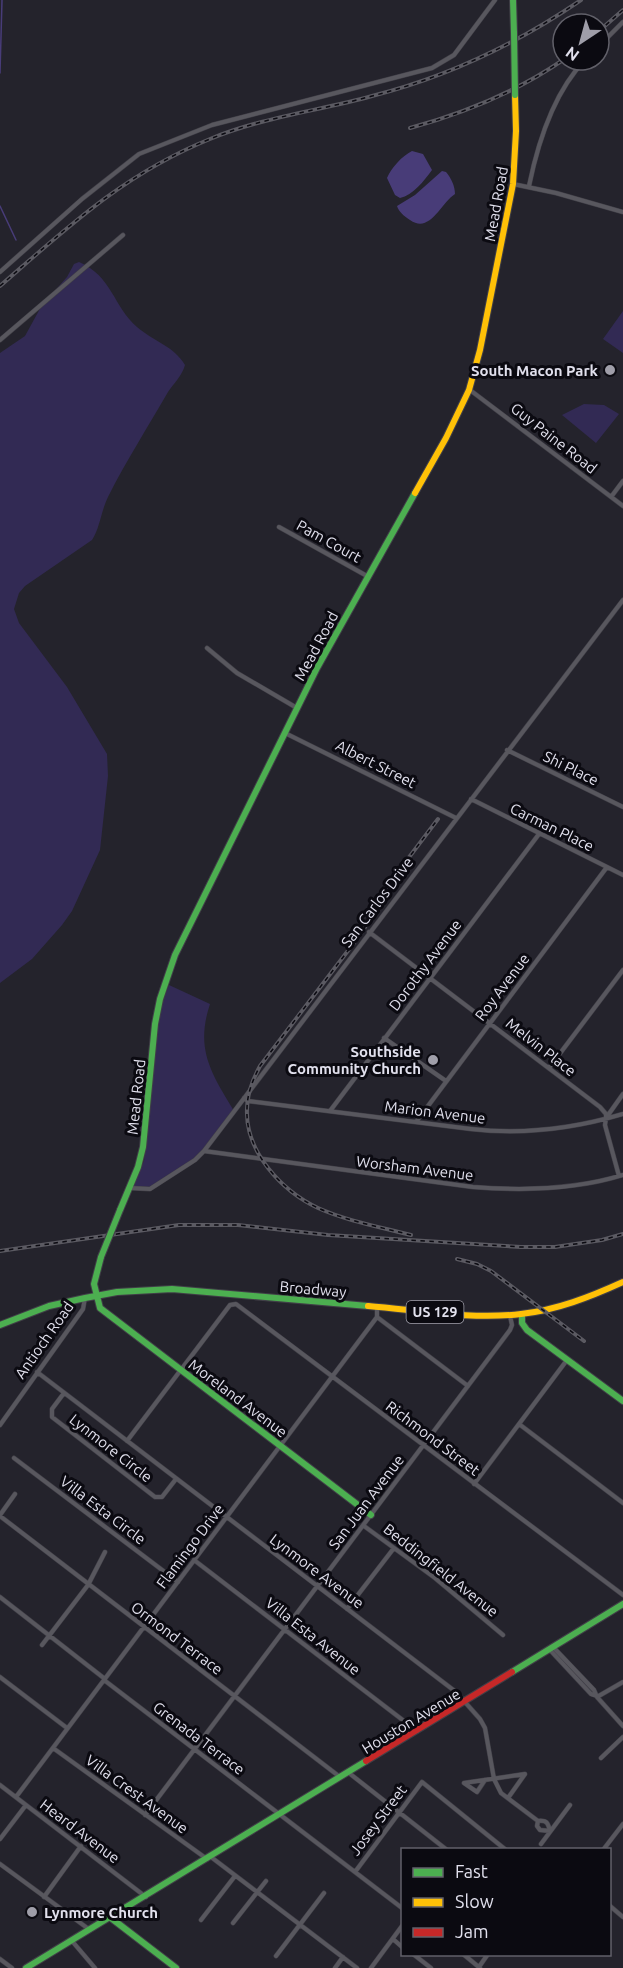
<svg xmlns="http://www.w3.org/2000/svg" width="623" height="1968" font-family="Ubuntu,sans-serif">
  <rect width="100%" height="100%" fill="#24232c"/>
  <!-- green -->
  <path fill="#322a54" d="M79,262C112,276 113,306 137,327C153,341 174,346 185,365C182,376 174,383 168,392C148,427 126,461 108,497C101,511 100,528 92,540L25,586L19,593L14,609L19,623L67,687L107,754L108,776L100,850L72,911L62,925L32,959L0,983V353L25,336L42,305L67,277L74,264Z
    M623,311V353L603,339Z
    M584,404L604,405L619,414L596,443L562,415Z
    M169,985L210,1004C195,1049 211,1073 234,1111L203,1152L193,1160L153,1188H131L144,1161L155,1042L161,1006Z"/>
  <!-- water -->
  <path fill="#483c78" d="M412,151L423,154L432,170C424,181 413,195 400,198L395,195L387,178C391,168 402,156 412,151Z
    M442,171L446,172C451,178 455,186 455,194C440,204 430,234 410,220C404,216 399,212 397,206L415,195Z"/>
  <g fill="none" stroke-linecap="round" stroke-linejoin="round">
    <!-- stream -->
    <path stroke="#483c78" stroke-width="1.5" d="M0,73L2,0
      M0,206L16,240"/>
    <!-- street casing -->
    <g stroke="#403f47" stroke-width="5">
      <path id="street" d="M599,46L623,22
        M513,184L556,193L623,212
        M529,186C538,142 553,93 585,60
        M0,272L82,199L139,154L212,125L432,68L454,55L495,0
        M0,340L123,235
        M470,390L623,506
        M611,497L623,481
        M279,527L367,576
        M207,648L237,673L297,708
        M285,733L456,818
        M507,750L623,807
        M471,799L623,875
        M369,932L600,1107L606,1114V1118
        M384,1038L446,1081
        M549,1068L623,970
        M244,1098L248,1101L471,1129C523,1135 573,1129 623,1114
        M330,1111L539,834
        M416,1122L607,867
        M204,1151L473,1187C523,1191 575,1190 623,1175
        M619,1176L605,1125L606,1118L623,1094
        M130,1188L150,1189L195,1160L204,1151L623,600
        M377,1317L468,1386
        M37,1372L456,1692L480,1719L485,1728L494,1779L501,1793L538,1821C547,1820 548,1823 550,1831L540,1830L537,1826L538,1821
        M64,1393L52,1409V1417L155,1497H162L176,1479
        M519,1424L623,1503
        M0,1425L83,1309L85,1298
        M127,1441L230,1305L236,1304L623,1595
        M14,1458L178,1582
        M474,1484L567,1360
        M0,1515L15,1494
        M0,1516L340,1777
        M364,1526L435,1578L503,1635
        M194,1560L417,1731
        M0,1597L105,1679
        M347,1609L394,1548
        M42,1645L88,1585L105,1552
        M554,1648L594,1690L597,1697L623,1726
        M550,1650L591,1694L597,1696
        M0,1677L67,1728
        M104,1680L402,1908
        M597,1697L623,1682
        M53,1748L207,1859
        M601,1758L623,1737
        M349,1773L447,1850
        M485,1780L477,1792L464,1783L525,1774L508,1798
        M0,1785L146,1897
        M16,1797L377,1317V1307
        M145,1815L510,1330L512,1325L510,1316
        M0,1839L26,1805
        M541,1844L570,1805
        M603,1850L623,1824
        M211,1857L357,1968
        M0,1864L90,1930
        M355,1872L422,1782L506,1850
        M44,1897L81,1846
        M610,1906L623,1917
        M201,1920L235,1876
        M233,1923L266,1881
        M393,1939L402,1947
        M72,1941L95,1968
        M413,1954L431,1968
        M463,1954L480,1968
        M276,1956L324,1893
        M0,1959L12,1968
        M479,1967L488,1954
        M335,1968L343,1957
        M371,1968L402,1926"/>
    </g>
    <!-- fast casing -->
    <g stroke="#403f47" stroke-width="8">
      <path id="fast" d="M513,0L514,33
        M120,1210L138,1167L143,1147L155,1024L160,999L175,955L317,668L415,493
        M101,1257L94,1284L100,1308L371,1515
        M522,1315V1323L527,1330L623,1401
        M0,1325L49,1306L85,1298L117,1292L172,1289L368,1306
        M512,1672L623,1604
        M111,1918L176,1968
        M26,1968L366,1761"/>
    </g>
    <!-- slow casing -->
    <g stroke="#403f47" stroke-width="8">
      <path id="slow" d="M415,493L446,438L469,390L480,350L513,184L516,131L515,95
        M368,1306C418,1310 471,1320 521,1314C557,1310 590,1297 623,1282"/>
    </g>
    <!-- jam casing -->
    <g stroke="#403f47" stroke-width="8">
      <path id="jam" d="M366,1761L512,1672"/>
    </g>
    <!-- street -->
    <use href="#street" stroke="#58575e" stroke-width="4"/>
    <!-- fast -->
    <use href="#fast" stroke="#4caf50" stroke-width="6"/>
    <!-- slow -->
    <use href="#slow" stroke="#ffc107" stroke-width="6"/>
    <!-- jam -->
    <use href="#jam" stroke="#c62828" stroke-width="6"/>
    <!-- rail casing -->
    <g stroke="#5b5a62" stroke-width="4">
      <path id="rail" d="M599,31L623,10
        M410,128C465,113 516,92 563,60
        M0,286C69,226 124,174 210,139C263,117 318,111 372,96C447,77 518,43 581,0
        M411,1235C380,1227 347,1221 318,1208C282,1191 245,1152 247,1109C247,1094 253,1079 260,1066L363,931L382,893L438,819
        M0,1251L179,1225H238L328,1235L521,1247H555L602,1240L623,1234
        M457,1259L477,1264L491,1271L584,1341"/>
    </g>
    <!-- rail -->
    <use href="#rail" stroke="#0b0a11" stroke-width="1.5" stroke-dasharray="4.5" stroke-linecap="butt"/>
    <!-- fast-bridge casing -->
    <g stroke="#403f47" stroke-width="8" stroke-linecap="butt">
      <path id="fast-bridge" d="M514,33L515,95
        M101,1257L120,1210"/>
    </g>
    <!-- fast-bridge -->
    <use href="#fast-bridge" stroke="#4caf50" stroke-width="6"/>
  </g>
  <!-- markers -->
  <g fill="#9f9ea9" stroke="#0b0a11" stroke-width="2">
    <circle cx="610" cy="370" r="6"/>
    <circle cx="433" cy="1060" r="6"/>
    <circle cx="32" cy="1912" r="6"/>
  </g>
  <g text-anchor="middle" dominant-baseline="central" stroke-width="6" stroke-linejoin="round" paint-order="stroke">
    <!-- shield labels -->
    <rect fill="#0b0a11" stroke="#a1a0ab" stroke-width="1.5" x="406.5" y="1301" width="57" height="22" rx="4.5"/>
    <g font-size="14" font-weight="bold" fill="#e1e0ed">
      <text x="435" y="1312">US 129</text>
    </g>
    <!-- street labels -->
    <g font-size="15" fill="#e1e0ed" stroke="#0b0a11">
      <text transform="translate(496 204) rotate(-80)">Mead Road</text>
      <text transform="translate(554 438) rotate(38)">Guy Paine Road</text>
      <text transform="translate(329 541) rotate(29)">Pam Court</text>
      <text transform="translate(316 646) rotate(-62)">Mead Road</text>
      <text transform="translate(376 764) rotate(27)">Albert Street</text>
      <text transform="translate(571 768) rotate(26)">Shi Place</text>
      <text transform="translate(552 827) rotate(26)">Carman Place</text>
      <text transform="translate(377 902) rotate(-53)">San Carlos Drive</text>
      <text transform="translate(425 965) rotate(-53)">Dorothy Avenue</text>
      <text transform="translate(502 987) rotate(-53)">Roy Avenue</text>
      <text transform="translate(541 1047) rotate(38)">Melvin Place</text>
      <text transform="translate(136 1097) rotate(-84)">Mead Road</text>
      <text transform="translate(435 1112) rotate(7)">Marion Avenue</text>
      <text transform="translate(415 1168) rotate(7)">Worsham Avenue</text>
      <text transform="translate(313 1289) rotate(5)">Broadway</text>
      <text transform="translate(44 1340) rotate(-55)">Antioch Road</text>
      <text transform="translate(238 1398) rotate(37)">Moreland Avenue</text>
      <text transform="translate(433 1438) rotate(37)">Richmond Street</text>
      <text transform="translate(111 1448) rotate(38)">Lynmore Circle</text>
      <text transform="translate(366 1502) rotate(-53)">San Juan Avenue</text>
      <text transform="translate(103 1510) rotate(37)">Villa Esta Circle</text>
      <text transform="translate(190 1546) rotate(-53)">Flamingo Drive</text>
      <text transform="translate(441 1570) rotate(38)">Beddingfield Avenue</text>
      <text transform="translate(317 1571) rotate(37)">Lynmore Avenue</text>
      <text transform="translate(313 1636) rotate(38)">Villa Esta Avenue</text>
      <text transform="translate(177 1638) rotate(37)">Ormond Terrace</text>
      <text transform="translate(411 1721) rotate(-31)">Houston Avenue</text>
      <text transform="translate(199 1738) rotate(37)">Grenada Terrace</text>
      <text transform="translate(137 1794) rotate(36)">Villa Crest Avenue</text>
      <text transform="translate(378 1820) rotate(-53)">Josey Street</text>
      <text transform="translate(80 1831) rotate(37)">Heard Avenue</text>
    </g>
    <!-- poi labels -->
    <g font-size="15" font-weight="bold" fill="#e1e0ed" stroke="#0b0a11" text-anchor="end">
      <text x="598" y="370">South Macon Park</text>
      <text x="421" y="1051">Southside<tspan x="421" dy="17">Community Church</tspan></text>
      <text x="44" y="1912" text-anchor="start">Lynmore Church</text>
    </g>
  </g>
  <!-- legend -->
  <rect x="401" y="1848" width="210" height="108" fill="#0b0a11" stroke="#616069" stroke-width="1.5"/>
  <rect x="413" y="1868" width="30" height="9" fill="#4caf50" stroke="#616069" stroke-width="1.5"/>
  <text x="455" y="1878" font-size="18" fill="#e1e0ed">Fast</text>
  <rect x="413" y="1898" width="30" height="9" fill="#ffc107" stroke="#616069" stroke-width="1.5"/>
  <text x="455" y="1908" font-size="18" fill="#e1e0ed">Slow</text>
  <rect x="413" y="1928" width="30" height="9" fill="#c62828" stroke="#616069" stroke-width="1.5"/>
  <text x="455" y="1938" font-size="18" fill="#e1e0ed">Jam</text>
  <!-- north arrow -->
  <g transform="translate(581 42) rotate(216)"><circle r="28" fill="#0b0a11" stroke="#616069" stroke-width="1.5"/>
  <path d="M0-4.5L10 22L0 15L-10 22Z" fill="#9f9ea9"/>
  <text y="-9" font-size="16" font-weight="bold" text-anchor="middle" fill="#e1e0ed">N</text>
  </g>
</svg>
